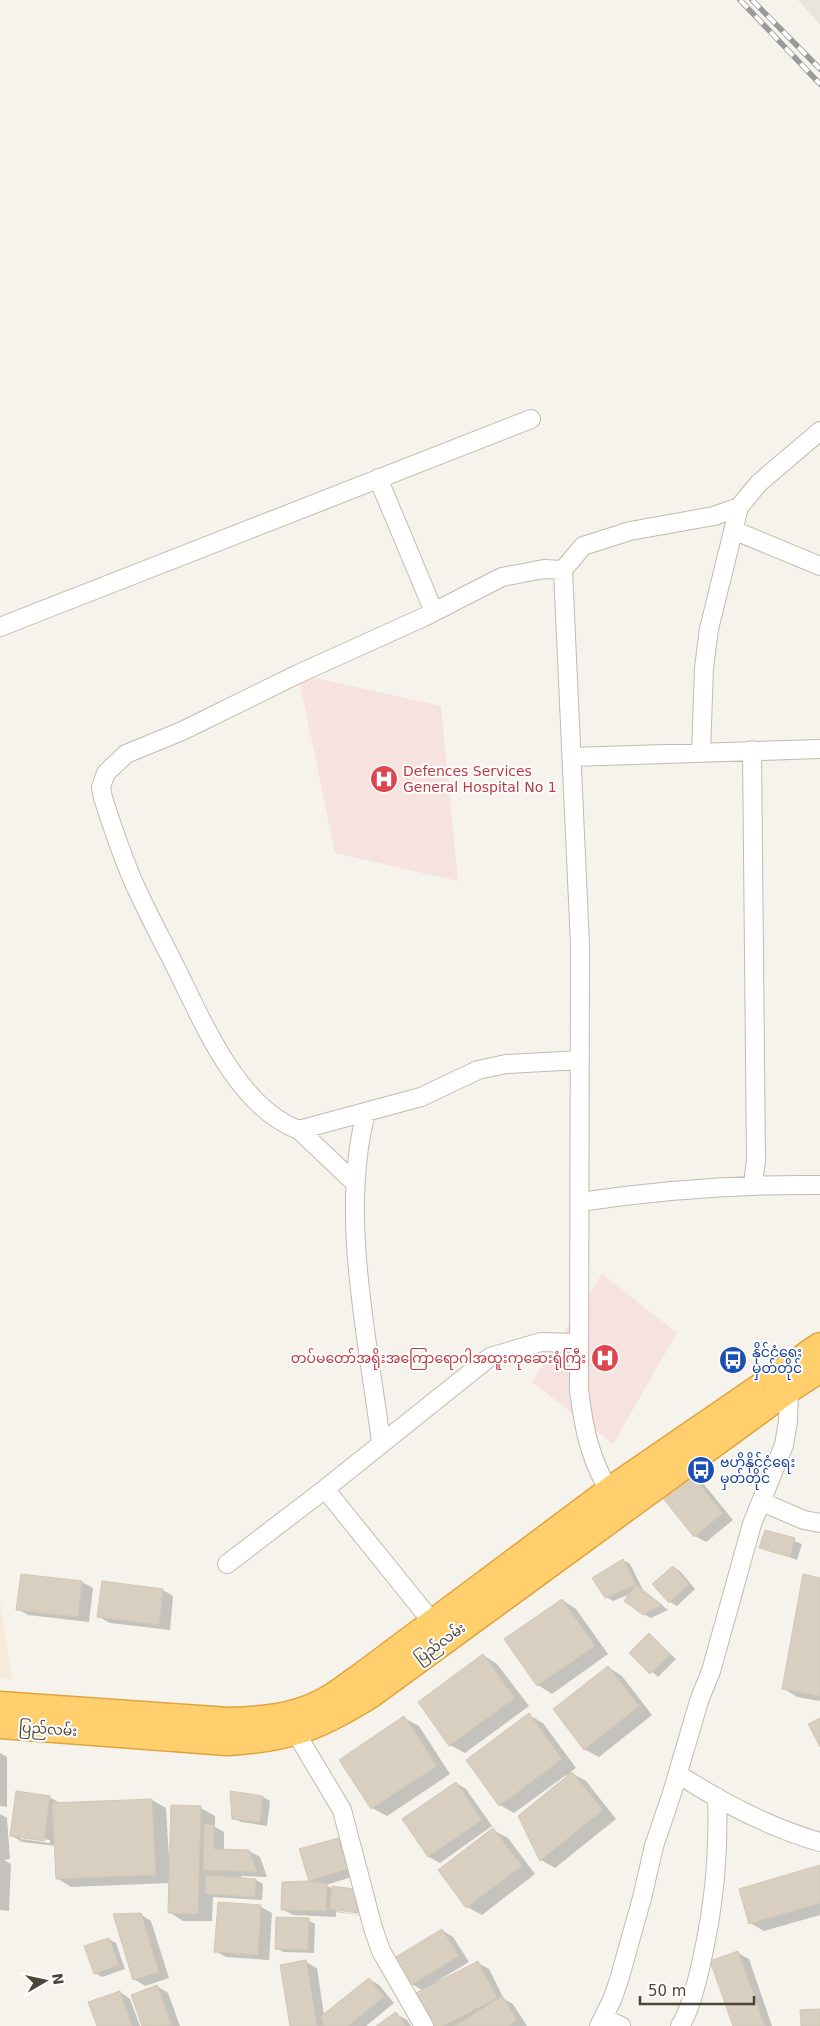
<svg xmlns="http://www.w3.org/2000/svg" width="820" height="2026" font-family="'DejaVu Sans','Noto Sans Myanmar',sans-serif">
  <rect width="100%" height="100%" fill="#f6f3ec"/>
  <!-- residential -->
  <path fill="#eae5da" d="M798,0H820V25Z"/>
  <!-- commercial -->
  <path fill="#f7ead8" d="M0,1600L12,1679L0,1678Z"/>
  <!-- medical -->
  <path fill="#f6e3e0" d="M298,674L441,706L458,881L335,853Z
    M602,1274L677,1333L613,1444L532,1382Z"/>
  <!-- shadow -->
  <path fill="#0003" fill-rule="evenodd" d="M691,1475L702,1482L733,1520L706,1542L695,1536Z
    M766,1531L802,1544L797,1560L761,1547Z
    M623,1560L630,1564L643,1590L668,1610L651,1618L643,1614L631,1594L613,1601L606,1597Z
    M673,1567L680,1571L695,1589L677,1606L670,1602Z
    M820,1579V1701L797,1697L783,1688Z
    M82,1582L93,1588L89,1622L28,1615L18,1609Z
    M163,1590L173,1596L170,1630L110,1623L99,1617Z
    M562,1600L576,1609L608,1654L552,1694L538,1685Z
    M650,1635L676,1659L658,1677L631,1653Z
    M483,1655L497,1664L529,1706L465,1753L450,1745L419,1703Z
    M608,1667L622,1676L652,1715L599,1757L584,1749Z
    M529,1715L543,1723L576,1768L570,1772L586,1781L616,1819L555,1868L541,1860L567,1777L566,1775L514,1813L500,1805Z
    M404,1718L419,1726L450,1774L387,1816L372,1808Z
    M0,1753L7,1757V1807L0,1806Z
    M456,1783L466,1789L492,1826L440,1863L429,1857L404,1820Z
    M231,1793L263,1797L270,1801L267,1826L241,1822L234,1818Z
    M49,1797L60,1803L152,1800L166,1808L169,1858H171L172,1807L201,1808L215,1816V1827L224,1832V1851H249L260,1857L267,1877L241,1876V1879L256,1880L263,1884L262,1900L213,1897L212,1921H183L169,1912L170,1883L71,1887L57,1878L56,1846L22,1842L12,1836ZM21,1837L50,1840V1843L21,1839Z
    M0,1814L7,1818L10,1859L4,1860L11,1864L9,1911L0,1910Z
    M493,1830L508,1838L535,1874L482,1915L467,1907Z
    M338,1839L348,1845L358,1875L326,1885L333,1889L354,1890L364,1912L336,1909V1911L365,1916L336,1912V1917L293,1915L282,1909L311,1882L301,1850Z
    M820,1866V1915L764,1931L750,1923Z
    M219,1903L261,1907L272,1913L269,1960L226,1957L215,1951Z
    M140,1914L151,1921L169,1978L145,1986L134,1979Z
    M308,1920L315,1924L314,1953L283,1952L276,1948Z
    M442,1930L453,1937L469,1962L436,1982L437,1984L478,1963L489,1969L504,1999L513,2004L527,2026H432L423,1991L412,1984Z
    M109,1939L116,1943L125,1969L102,1977L95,1973Z
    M738,1953L749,1959L772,2026H734Z
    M306,1962L317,1968L324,2015L369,1979L379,1985L394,2003L366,2026H291Z
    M157,1986L168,1993L180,2026H143L132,1996Z
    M120,1992L130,1999L140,2026H98Z
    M396,2014L407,2020L411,2026H378Z"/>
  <!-- building -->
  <path fill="#d8cfc1" stroke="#d3c7b4" d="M691,1474L723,1513L694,1537L662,1497Z
    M765,1530L795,1538L790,1557L759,1548Z
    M623,1559L636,1585L605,1598L592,1578Z
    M673,1566L689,1584L669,1603L652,1584Z
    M21,1574L82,1581L78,1617L16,1610Z
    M803,1574L820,1578V1696L782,1689Z
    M102,1581L163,1589L159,1625L97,1617Z
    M636,1585L662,1605L643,1615L624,1601Z
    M562,1599L595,1646L537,1686L504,1639Z
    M649,1633L670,1654L650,1674L629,1653Z
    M483,1654L515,1698L449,1746L418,1702Z
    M608,1666L639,1706L584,1750L553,1709Z
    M529,1713L562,1759L499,1806L466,1760Z
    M404,1716L437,1766L371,1809L339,1760Z
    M820,1718V1747L808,1724Z
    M572,1772L603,1810L540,1861L518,1816Z
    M456,1782L482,1820L428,1857L402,1819Z
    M16,1791L50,1796L44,1841L10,1836Z
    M230,1791L263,1796L260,1822L232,1819Z
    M152,1799L156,1875L56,1879L52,1803Z
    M171,1805L201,1806L198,1914L168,1913Z
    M204,1824L214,1825V1849L249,1850L257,1872L203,1870Z
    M493,1828L522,1866L466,1908L438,1870Z
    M338,1838L348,1869L309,1881L299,1849Z
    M820,1865V1903L749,1924L739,1889Z
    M206,1875L256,1879L255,1897L205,1894Z
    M309,1881L327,1884L326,1911L281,1910L282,1882Z
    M332,1886L354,1889L358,1913L329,1909Z
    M218,1902L261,1905L258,1955L214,1952Z
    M141,1913L159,1972L133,1980L113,1914Z
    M276,1917L309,1918L308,1950L275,1949Z
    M442,1929L459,1956L411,1985L394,1958Z
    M109,1938L119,1965L94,1974L84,1946Z
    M738,1951L765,2026H733L710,1961Z
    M306,1960L317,2026H290L280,1965Z
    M478,1961L497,1998L443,2026H430L414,1994Z
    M369,1978L384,1997L348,2026H324L321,2016Z
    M157,1985L172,2025L142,2026L131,1995Z
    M120,1991L132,2026H97L88,2002Z
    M502,1996L517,2020L509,2026H455Z
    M820,2009V2026H801L800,2010Z
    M396,2012L406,2026H376Z"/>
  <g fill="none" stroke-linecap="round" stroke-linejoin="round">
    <!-- minor casing -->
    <g stroke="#c2bbae" stroke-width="20">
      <path id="minor" d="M378,478L434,612
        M733,530L820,566
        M563,570L544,569L502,577L424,617L298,674L182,731L126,754L106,773L101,787L103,798C111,823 120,849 130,874C143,905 160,936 175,966C203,1022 237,1107 299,1130L421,1097L478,1070L506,1064L580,1060
        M0,627L531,419
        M752,750L756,1160L753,1184
        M701,752L704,668L709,629L739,507L759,483L820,431
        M572,757L820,749
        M366,1113C339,1214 368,1339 381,1442
        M299,1130L355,1183
        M580,1202C660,1190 739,1184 820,1185
        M325,1489L433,1623
        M615,1500C591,1464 584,1432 579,1390L580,945L563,570L583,546L630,531L714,516L739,507
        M762,1502L804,1520L820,1523
        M227,1564L325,1489L490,1357L541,1342L578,1343
        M296,1733L342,1810L373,1928L381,1951L424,2026
        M678,1774C721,1802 771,1828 820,1842
        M603,2018L621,2026
        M599,2026L612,2000L619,1980L642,1898L654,1846L672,1793L699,1701L711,1671L752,1524L784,1445L788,1421L789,1389L784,1384
        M680,2026C691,2008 696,1985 701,1964C714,1906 719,1856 717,1797"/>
    </g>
    <!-- highway casing -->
    <g stroke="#e0a43c" stroke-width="29">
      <path id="highway" d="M0,1705L228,1721C261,1720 293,1718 323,1702C335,1696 347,1686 359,1678L609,1491L820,1346
        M0,1725L227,1742C288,1739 319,1727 370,1695L789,1389L820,1369"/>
    </g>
    <!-- minor -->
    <use href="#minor" stroke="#fff" stroke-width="18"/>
    <!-- highway -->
    <use href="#highway" stroke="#ffcf6e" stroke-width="26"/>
    <!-- rail casing -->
    <g stroke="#9a9a9a" stroke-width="5.5">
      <path id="rail" d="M740,0L820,84
        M752,0L820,69"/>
    </g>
    <!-- rail -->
    <use href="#rail" stroke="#fff" stroke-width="4" stroke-dasharray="11" stroke-linecap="butt"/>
  </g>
  <!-- icons -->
  <defs>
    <g id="hospital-disc" transform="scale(1.4375)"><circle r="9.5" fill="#e0444e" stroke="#fff"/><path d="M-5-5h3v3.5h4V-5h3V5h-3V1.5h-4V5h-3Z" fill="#fff"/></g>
    <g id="bus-disc" transform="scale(1.4375)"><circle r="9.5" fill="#1a4fb4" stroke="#fff"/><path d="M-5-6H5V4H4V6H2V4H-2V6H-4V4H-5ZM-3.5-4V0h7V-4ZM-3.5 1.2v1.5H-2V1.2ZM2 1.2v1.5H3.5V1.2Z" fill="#fff"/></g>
  </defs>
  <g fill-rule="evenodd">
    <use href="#hospital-disc" x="384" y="779"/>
    <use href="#hospital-disc" x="605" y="1358"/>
    <use href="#bus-disc" x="733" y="1360"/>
    <use href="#bus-disc" x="701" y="1470"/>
  </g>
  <g text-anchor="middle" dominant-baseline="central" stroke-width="4" stroke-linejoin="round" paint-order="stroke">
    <!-- health labels -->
    <g font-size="14" fill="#be3a42" stroke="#fff" text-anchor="start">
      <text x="403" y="771">Defences Services<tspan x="403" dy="16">General Hospital No 1</tspan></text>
      <text x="586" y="1358" text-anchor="end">တပ်မတော်အရိုးအကြောရောဂါအထူးကုဆေးရုံကြီး</text>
    </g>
    <!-- transit labels -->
    <g font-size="14" fill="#164399" stroke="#fff" text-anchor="start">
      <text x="752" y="1352">နိုင်ငံရေး<tspan x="752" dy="16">မှတ်တိုင်</tspan></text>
      <text x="720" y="1462">ဗဟိုနိုင်ငံရေး<tspan x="720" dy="16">မှတ်တိုင်</tspan></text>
    </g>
    <!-- street labels -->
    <g font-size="14" fill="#4b4439" stroke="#fff">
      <text transform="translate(440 1643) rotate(-36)">ပြည်လမ်း</text>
      <text transform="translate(48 1729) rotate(4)">ပြည်လမ်း</text>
    </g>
  </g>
  <!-- north arrow -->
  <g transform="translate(45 1981) rotate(81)" stroke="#ffffff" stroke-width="4" paint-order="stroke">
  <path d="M0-4L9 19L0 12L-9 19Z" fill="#4b4439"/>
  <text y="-8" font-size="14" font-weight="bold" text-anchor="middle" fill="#4b4439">N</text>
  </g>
  <!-- scale -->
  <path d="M640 1996v8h114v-8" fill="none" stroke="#4b4439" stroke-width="2.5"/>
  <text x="648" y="1996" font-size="15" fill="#4b4439" stroke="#ffffff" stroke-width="4" paint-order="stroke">50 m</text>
</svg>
